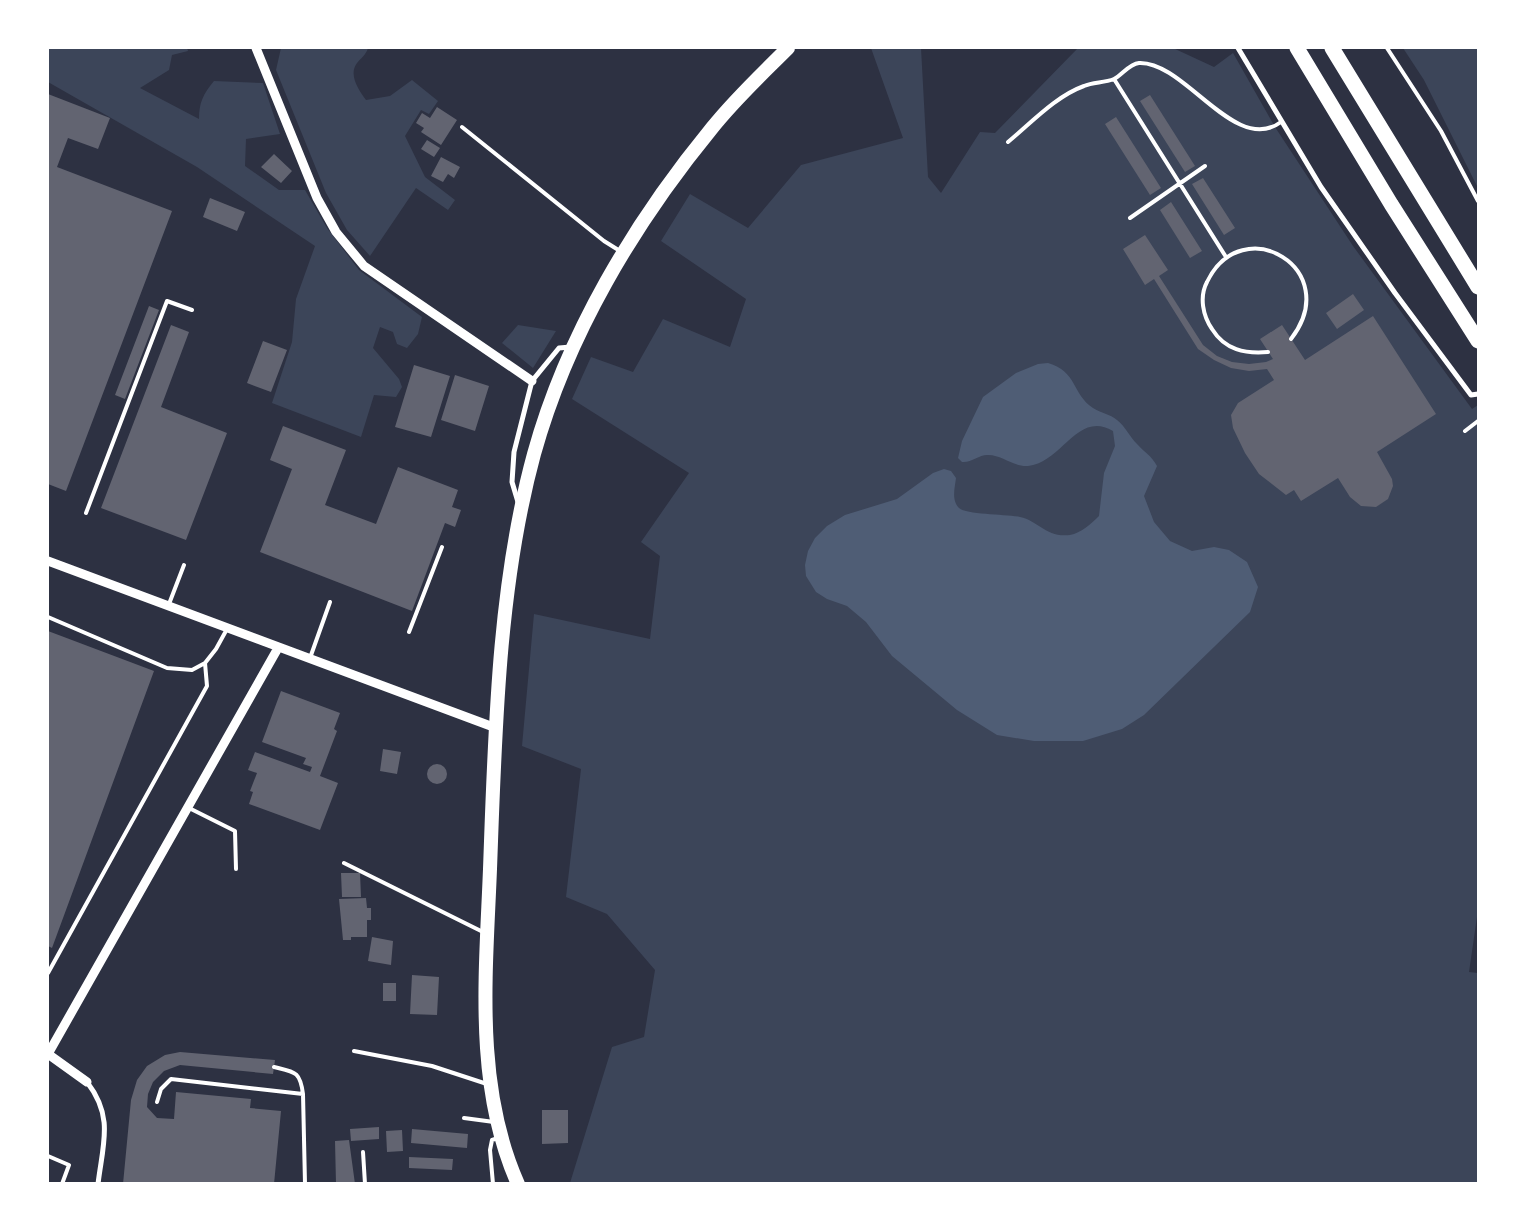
<svg xmlns="http://www.w3.org/2000/svg" width="1526" height="1231" font-family="Karla,sans-serif">
  <rect width="100%" height="100%" fill="#2d3142"/>
  <!-- green -->
  <path fill="#3c4559" d="M48,48H187L188,51L172,55L169,70L140,88L199,119C199,103 203,94 214,81L263,83L280,134L246,139L245,166L279,190H305L327,228L359,270L422,317L418,334L407,348L397,344L393,332L380,327L373,348L399,379L402,387L396,397L374,395L361,437L272,403L292,342L296,299L315,246L197,167L48,82Z
    M281,48H368C366,55 361,58 357,63C348,75 359,90 366,100L390,96L412,80L438,101L429,114L421,110L405,136L425,177L455,200L448,210L416,188L370,256L347,230L326,193L276,70Z
    M871,48H921L928,177L941,193L980,132L995,133L1078,48H1173L1214,67L1233,53L1275,127L1353,246L1472,409L1478,405V910L1469,972L1478,973V1183H570L612,1047L644,1037L655,970L607,914L566,897L581,769L522,746L534,614L650,639L660,556L641,542L689,473L572,399L591,357L633,372L663,319L730,347L746,299L661,241L690,194L748,228L801,165L903,138Z
    M1403,48H1478V188L1424,80Z
    M518,325L556,331L533,368L502,343Z"/>
  <!-- water -->
  <path fill="#4f5d75" d="M1048,363C1077,371 1072,394 1093,408C1101,413 1110,414 1117,420C1125,426 1130,437 1137,444C1145,453 1151,455 1157,466L1144,496L1154,522L1170,541L1192,551L1214,547L1229,550L1247,562L1258,587L1250,612L1144,715L1122,729L1083,741H1034L997,735L957,710L892,656L866,622L847,606L827,599L816,592L806,576L805,565L808,551L815,538L827,526L845,515L897,499L933,473L944,469L951,471L956,478C955,487 951,500 959,508C967,515 1006,514 1020,517C1039,521 1046,538 1070,535C1081,533 1091,524 1099,516L1104,473L1115,446L1113,431C1077,410 1062,463 1028,466C1013,467 1001,454 987,455C979,455 971,463 962,462L958,458L962,441L983,397L1016,373L1038,364Z"/>
  <!-- building -->
  <path fill="#626471" d="M48,94L110,118L98,149L68,138L57,167L172,211L66,491L48,484Z
    M1150,95L1195,166L1185,172L1140,101Z
    M437,107L457,120L441,145L421,132L424,128L416,123L422,113L430,118Z
    M1116,117L1161,188L1150,195L1105,124Z
    M427,140L440,148L434,157L421,149Z
    M274,154L292,171L281,183L261,167Z
    M441,157L460,167L454,178L448,174L443,182L431,176Z
    M1203,178L1235,228L1224,235L1192,184Z
    M210,198L245,212L237,231L203,217Z
    M1171,202L1202,251L1190,258L1160,210Z
    M1145,235L1168,270L1159,276L1203,345L1217,356L1232,362L1249,364L1266,362L1273,359L1260,339L1282,325L1305,360L1373,316L1436,414L1377,452L1392,479L1393,486L1388,499L1376,507L1361,506L1350,497L1338,478L1301,501L1294,490L1286,495L1259,474L1245,453L1233,428L1231,415L1238,403L1274,380L1267,369L1249,371L1231,368L1214,360L1198,349L1154,279L1145,285L1123,249Z
    M1353,294L1364,310L1337,329L1326,313Z
    M149,306L159,310L125,399L115,395Z
    M171,325L189,332L161,407L227,433L186,540L101,508Z
    M263,341L287,350L271,392L247,383Z
    M414,365L450,376L431,437L395,427Z
    M455,375L489,386L475,431L441,420Z
    M283,426L346,450L325,505L376,524L398,467L458,490L452,507L461,510L455,527L445,523L412,611L260,552L292,469L270,460Z
    M48,631L154,671L52,948L48,946Z
    M281,691L340,713L334,729L337,731L320,776L338,783L320,830L249,804L253,792L250,791L257,773L248,770L255,752L310,772L312,767L303,764L306,758L262,742Z
    M383,749L401,752L397,774L380,771Z
    M427 774a10 10 0 1 1 20 0a10 10 0 1 1-20 0Z
    M341,873H360L361,897H342Z
    M366,898L367,908H371V920H367V937H351V940H343L339,899Z
    M372,937L393,941L391,965L368,961Z
    M412,975L439,977L437,1015L410,1014Z
    M383,983H396V1001H383Z
    M180,1052L275,1060L273,1074L180,1065L164,1071L153,1082L148,1094L147,1107L157,1118L174,1119L176,1092L251,1099L250,1108L281,1111L274,1184H123L131,1100L137,1080L147,1066L165,1055Z
    M542,1110H568V1143L542,1144Z
    M379,1127V1139L351,1141L350,1129Z
    M412,1129L468,1134L467,1148L411,1143Z
    M402,1130L403,1151L387,1152L386,1131Z
    M349,1140L355,1184H336L335,1141Z
    M409,1157L453,1159L452,1170L409,1168Z"/>
  <g fill="none" stroke-linecap="round" stroke-linejoin="round">
    <!-- service -->
    <path stroke="#fff" stroke-width="4" d="M1387,48L1441,131L1478,201
      M1114,79L1226,257
      M462,127L604,241L620,251
      M1008,142C1031,123 1056,96 1084,86C1093,82 1104,83 1114,79C1122,75 1129,64 1139,63C1185,61 1235,156 1281,122
      M1130,218L1205,166
      M1268,352C1245,354 1225,350 1212,329C1203,316 1199,297 1207,282C1242,209 1345,269 1291,339
      M1465,431L1478,421
      M86,513L167,301L192,310
      M169,604L184,565
      M48,617L167,668L192,670L205,663L216,649L227,629
      M409,632L442,547
      M310,658L330,602
      M189,808L235,831L236,869
      M344,863L483,932
      M48,973L207,686L205,663
      M354,1051L432,1066L487,1084
      M274,1067C295,1072 300,1071 303,1094
      M157,1102L161,1089L171,1079L303,1094L305,1184
      M464,1118L494,1122
      M363,1152L365,1184
      M48,1156L69,1165L62,1184
      M493,1184L490,1150L492,1140L498,1138"/>
    <!-- minor -->
    <path stroke="#fff" stroke-width="5" d="M1238,48L1321,187L1395,293L1471,395L1478,394
      M518,502L512,482L514,452L532,381L559,348L571,347
      M87,1082C114,1117 103,1143 98,1184"/>
    <!-- tertiary -->
    <path stroke="#fff" stroke-width="9" d="M256,48L317,198L336,232L364,266L532,381
      M48,561L496,728
      M48,1054L278,648
      M48,1054L87,1082"/>
    <!-- trunk -->
    <path stroke="#fff" stroke-width="14" d="M518,1184C474,1086 486,973 490,869C495,733 498,586 534,454C567,335 634,223 712,128C735,99 762,74 788,48"/>
    <!-- motorway -->
    <path stroke="#fff" stroke-width="15" d="M1297,48L1391,204L1478,341
      M1332,48L1478,287"/>
  </g>
  <!-- border -->
  <rect width="1526" height="1231" fill="none" stroke="#ffffff" stroke-width="98"/>
</svg>
